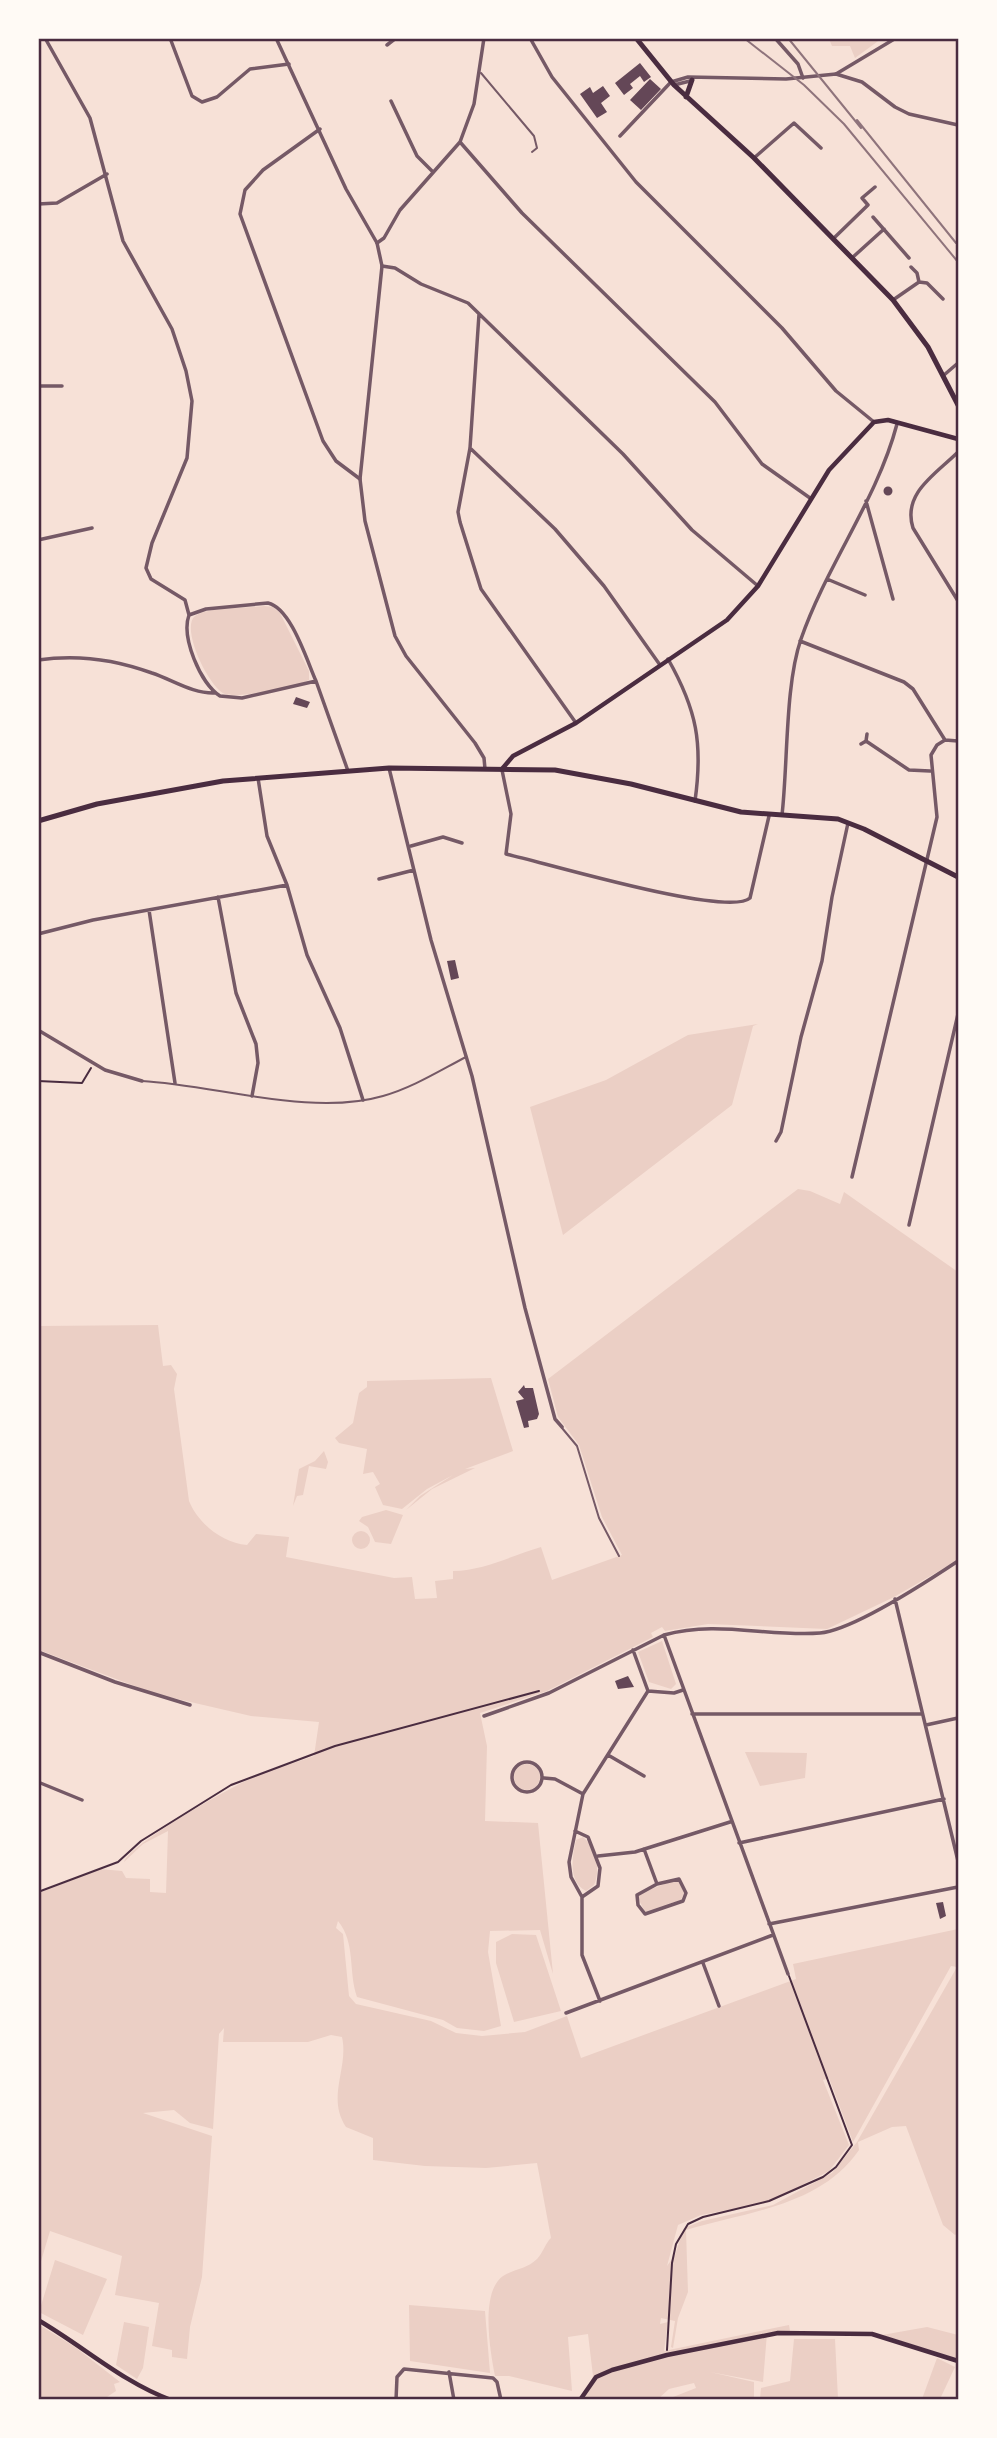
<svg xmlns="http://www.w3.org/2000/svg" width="997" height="2438" font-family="'Asap Condensed',sans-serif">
  <rect width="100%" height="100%" fill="#f7e1d7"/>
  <!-- green -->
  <path fill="#ebcfc5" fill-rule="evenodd" d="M829,39H881L855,58L850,46H832Z
    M264,606L273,607L280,613L309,671V680C296,687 239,699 225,694C209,688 180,628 195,616C206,607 249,608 264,606Z
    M758,1024L753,1026L732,1105L563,1235L530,1107L606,1080L688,1035Z
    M798,1189L810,1191L840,1204L844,1192L958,1272V1560L894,1597L827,1629L708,1624L665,1631L662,1627L651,1633L653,1637L547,1691L480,1713L487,1746L485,1821L538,1823L553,1974L540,1930L490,1931L488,1952L501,2026L484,2031L457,2028L443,2020L357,1997C348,1971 356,1943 338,1921L336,1928L343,1934L349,1996L356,2004L431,2021L456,2033L482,2036L525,2032L567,2016L581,2058L796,1979L793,1964L958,1929V2233L955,2235L943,2225L906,2126L892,2127L858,2142L859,2150C821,2206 746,2212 686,2230L688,2292L678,2318L673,2348L671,2347L675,2321L661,2318L660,2324L668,2322L664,2351L789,2325L790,2331L767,2333L763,2382L710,2372L754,2382V2399H668L696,2388L694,2383L669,2389L658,2399H584L593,2376L588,2334L568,2337L572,2391L509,2376H495C490,2351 480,2292 503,2276C514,2269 527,2269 537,2259C543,2253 546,2242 551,2238L537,2163L486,2168L425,2166L373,2160V2138L346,2127C326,2097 349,2068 342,2037L331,2035L308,2042H223L224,2028L219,2034L213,2129L190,2123L174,2110L143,2113L212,2136L202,2277L190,2327L187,2359L172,2357V2350L152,2346L159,2303L115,2295L122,2256L50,2231L39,2268V1893L100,1869L122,1871L126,1878L150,1879V1892L166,1893L168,1831L143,1844L124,1862C132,1842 233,1786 256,1776C275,1768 295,1763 314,1756L319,1722L251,1716L156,1694L39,1650V1326L158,1325L163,1366L171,1365L177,1374L174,1389L189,1501C198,1523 222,1543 247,1545L256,1534L289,1537L286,1557L394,1578L412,1577L415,1599L437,1598L435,1581L453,1579V1571C486,1570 510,1556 541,1547L552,1580L622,1555L602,1517L579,1445L558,1417L548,1379ZM951,1966L957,1967L857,2142L832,2173L773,2205L702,2221L684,2228L675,2255L667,2266L678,2225L701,2215L770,2202L829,2171L849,2145L823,2080L829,2078L853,2142Z
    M491,1378L513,1451L465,1469L475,1468L432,1489L406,1510L420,1496L453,1475L427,1489L402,1509L383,1505L375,1487L380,1484L373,1472L363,1474L367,1449L339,1443L335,1438L353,1423L359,1393L367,1387V1381Z
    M324,1451L328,1462L326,1469L309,1466L303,1495L297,1496L293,1506L299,1469L315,1461Z
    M386,1510L403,1515L391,1544L375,1542L368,1527L359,1521L362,1517Z
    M352 1540a9 9 0 1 1 18 0a9 9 0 1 1-18 0Z
    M662,1641L676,1684L671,1689L649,1682L638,1652Z
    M745,1752L807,1753L805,1778L760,1786Z
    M514 1777a13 13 0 1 1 26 0a13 13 0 1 1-26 0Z
    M583,1837C596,1848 601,1870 594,1885L586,1891C568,1882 572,1857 576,1840Z
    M675,1880L680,1883L684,1893L681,1900L645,1912L638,1898L641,1893Z
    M512,1934L536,1935L561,2011L514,2022L496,1963V1942Z
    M55,2260L107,2279L83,2335L39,2312Z
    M409,2305L485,2311L490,2373L410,2361Z
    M124,2322L149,2327L143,2368L137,2379L116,2365Z
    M38,2324L75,2347L120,2382L114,2384L116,2391L104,2399H39Z
    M927,2327L958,2335V2359L882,2335Z
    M794,2339H835L838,2399H760L761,2388L790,2381Z
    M937,2358L955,2367L940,2399H922Z"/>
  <!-- building -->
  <path fill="#644757" d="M640,63L651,77L644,82L640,76L630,84L633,88L624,95L615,83Z
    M650,79L661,89L641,110L630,100Z
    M603,86L610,96L601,103L607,112L597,118L580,94L590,87L593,93Z
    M883.5 491a4.5 4.5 0 1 1 9 0a4.5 4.5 0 1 1-9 0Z
    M296,697L310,702L307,708L293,704Z
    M455,960L459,978L451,980L447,961Z
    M524,1385L525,1388H533L539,1414L537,1419L528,1421L529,1427L524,1428L516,1401L524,1399L518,1392Z
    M628,1676L634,1687L618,1689L615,1681Z
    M943,1902L946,1916L940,1919L936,1903Z"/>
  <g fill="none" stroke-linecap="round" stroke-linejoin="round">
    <!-- path -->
    <path stroke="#4a2c40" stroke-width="2" d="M38,1081L82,1083L91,1068
      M38,1892L118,1862L141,1841L231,1785L335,1746L539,1691
      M667,2350L672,2263L676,2244L688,2224L703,2217L769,2201L823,2177L836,2167L852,2145L789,1976"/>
    <!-- service -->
    <path stroke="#755966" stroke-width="2" d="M481,73L534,136L537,148L532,152
      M142,1081C216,1085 311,1117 383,1096C412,1088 439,1071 466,1057
      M562,1428L577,1446L599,1518L619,1556"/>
    <!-- minor -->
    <path stroke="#755966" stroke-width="3.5" d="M45,38L90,118L123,241L172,329L186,371L192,401L187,458L152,543L146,568L151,579L185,600L189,615
      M170,38L192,96L202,102L217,97L250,69L289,64
      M530,38L552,77L636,182L782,328L836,391L874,422
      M775,38L798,64L803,78
      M387,45L396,38
      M836,74L896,38
      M391,101L417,156L432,171
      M320,129L263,170L245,190L240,214L323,441L336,461L360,479
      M620,136L671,82
      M460,142L522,213L715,402L762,464L810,498
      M754,158L794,123L821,148
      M38,204L57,203L107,174
      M873,217L909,258
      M834,238L868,205L862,198L875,187
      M377,243L384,238L400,210L460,142L474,104L484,38
      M853,257L884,229
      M382,266L395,268L421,284L468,303L623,454L692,530L758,586
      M919,282L927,283L943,299
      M893,300L919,282L917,273L911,267
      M479,314L470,448L458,512L460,522L481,589L576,723
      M944,375L958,363
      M38,386H62
      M470,448L555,529L604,586L660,665
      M958,452C936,474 902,493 913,528L958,601
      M866,501L893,599
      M38,540L92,528
      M827,579L865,595
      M800,641L904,682L913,689L945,740
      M668,659C697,710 703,744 695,801
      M38,660C78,654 114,659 152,673C173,680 193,694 215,693
      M316,681C307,661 291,608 268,603L206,609L189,615C181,637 200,683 220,696L242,698L316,681L348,771
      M866,741L909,770L930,771
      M861,744L866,741L867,734
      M389,768L431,940L472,1076L525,1308L555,1419L562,1427
      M502,770L511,814L506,854C543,862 728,918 750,898L769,816
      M258,778L267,836L287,885L307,955L340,1028L363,1100
      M782,815C788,763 785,685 801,639C827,564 877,500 897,424
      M411,846L443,837L462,843
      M379,879L414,870
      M218,897L236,993L256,1044L258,1063L252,1096
      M149,910L175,1083
      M38,934L93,920L287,885
      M38,1030L105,1070L142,1081
      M776,1141L781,1132L801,1037L822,961L832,897L848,823
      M852,1177L937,817L931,755L937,745L945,740L958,741
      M909,1225L958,1014
      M895,1599L958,1861
      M664,1635L788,1974
      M38,1652L115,1682L190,1705
      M648,1691L674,1693L683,1690
      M692,1714H922
      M484,1716L549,1693L664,1635C717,1620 767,1637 820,1633C854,1630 928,1581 958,1561
      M926,1725L958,1718
      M608,1755L644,1776
      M512 1777a15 15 0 1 1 30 0a15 15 0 1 1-30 0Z
      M544,1778L555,1779L583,1794
      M38,1782L82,1800
      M575,1831L588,1837L600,1868L598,1886L582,1897V1955L600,2001
      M739,1843L944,1799
      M644,1849L657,1884L679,1879L686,1893L683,1901L645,1914L638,1905L637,1895L657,1884
      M598,1856L635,1852L730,1822
      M582,1897L571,1877L569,1862L583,1794L648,1691L633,1650
      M769,1924L958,1887
      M703,1963L719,2006
      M566,2013L773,1935
      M449,2372L454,2400
      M396,2400L397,2377L404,2369L493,2378L497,2382L501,2400"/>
    <!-- tertiary -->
    <path stroke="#755966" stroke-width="3.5" d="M276,38L346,189L377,243L382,266L360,479L365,521L395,636L406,656L475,743L484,758L485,769
      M671,82L688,77L786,79L836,74L862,82L895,107L909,114L958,125
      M674,85L690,81"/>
    <!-- secondary -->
    <path stroke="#4a2c40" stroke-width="4.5" d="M502,769L513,756L576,723L727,620L758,586L829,470L874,422L888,420L958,439
      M38,2320C83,2346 122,2382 171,2400
      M580,2400L596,2377L612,2370L667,2355L778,2333L872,2334L958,2361"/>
    <!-- primary -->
    <path stroke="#4a2c40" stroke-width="5" d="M38,821L97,804L223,781L389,768L555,770L631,784L741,812L838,819L864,829L958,877"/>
    <!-- trunk -->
    <path stroke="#4a2c40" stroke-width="5" d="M636,38L674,85L754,158L893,300L928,347L958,405
      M686,97L692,80"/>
    <!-- rail -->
    <path stroke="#8f747c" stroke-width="2" d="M744,38L804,85L844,124L958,262
      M788,38L861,128
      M857,120L956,243"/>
  </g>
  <!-- border -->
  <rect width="997" height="2438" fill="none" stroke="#fffaf5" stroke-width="80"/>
  <rect x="40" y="40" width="917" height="2358" fill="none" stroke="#4a2c40" stroke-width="2.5"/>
</svg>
